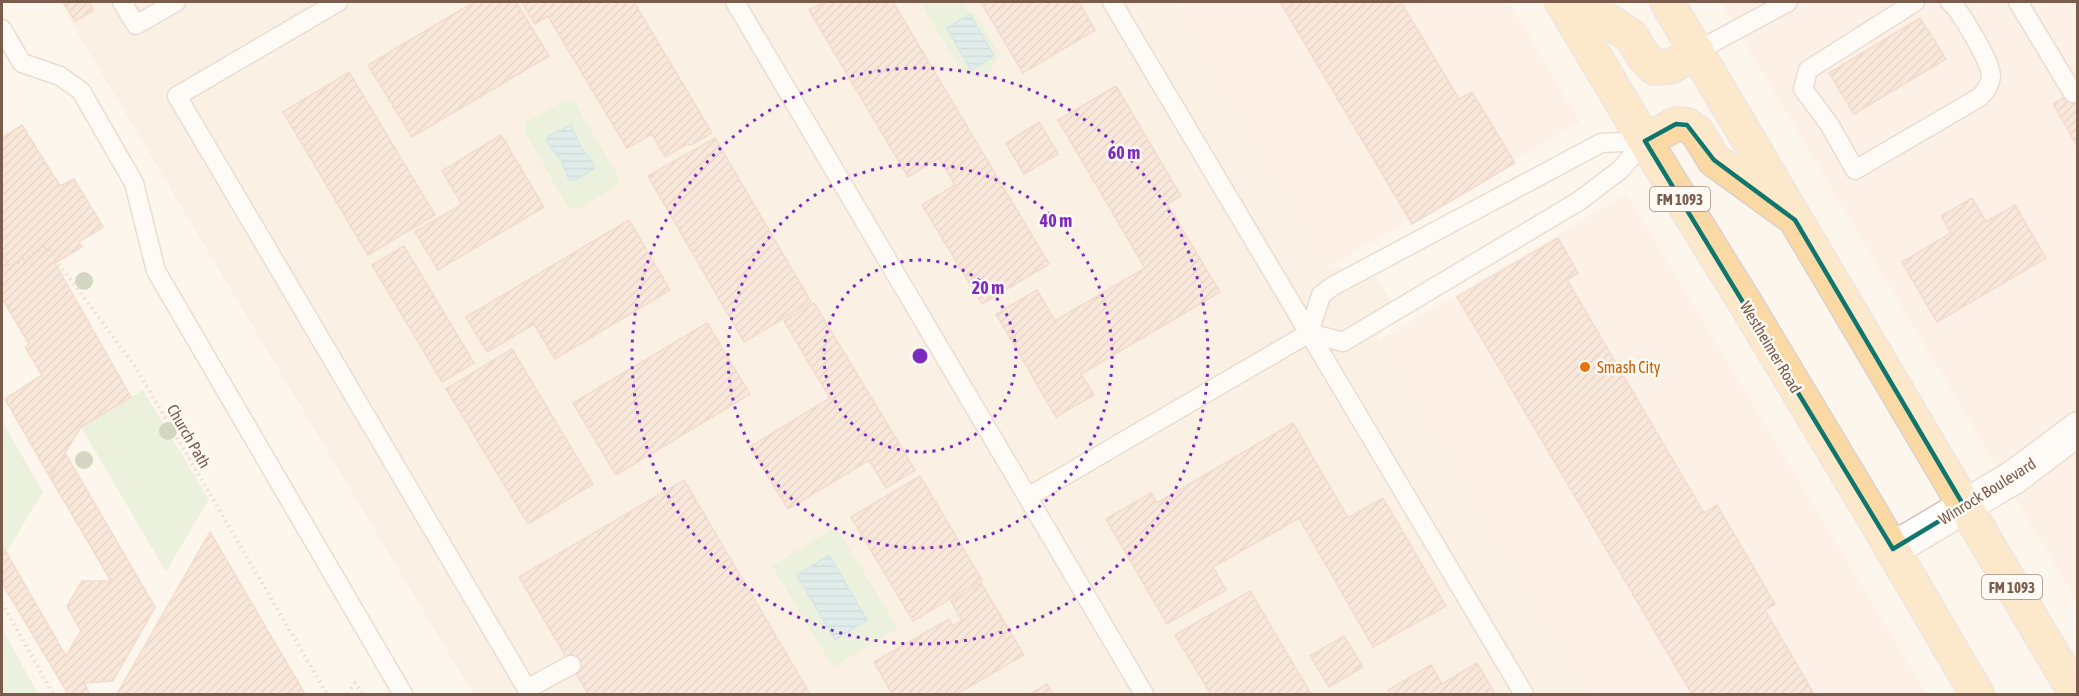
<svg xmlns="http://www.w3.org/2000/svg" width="2079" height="696" font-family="'Asap Condensed',sans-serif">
  <defs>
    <pattern id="water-rules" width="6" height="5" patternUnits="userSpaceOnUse" patternTransform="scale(1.5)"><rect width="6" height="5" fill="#bfe3e8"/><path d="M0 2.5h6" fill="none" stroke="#a0bbbe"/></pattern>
    <pattern id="building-hatch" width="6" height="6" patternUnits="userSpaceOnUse" patternTransform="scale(1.5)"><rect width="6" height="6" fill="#f3d5c3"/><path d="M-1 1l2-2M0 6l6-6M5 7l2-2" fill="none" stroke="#cab0a1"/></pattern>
  </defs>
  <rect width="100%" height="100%" fill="#fdf6ec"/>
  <!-- residential -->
  <path fill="#f5e8da" d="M59,2H1170L1329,267L1374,272L1394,306L1378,338L1588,694H473Z"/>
  <!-- commercial -->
  <path fill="#fde8e0" d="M1170,2H1509L1580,122L1329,267Z
    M1721,2H2077V602Z
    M1627,194L1927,694H1588L1379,340Z"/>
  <!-- grass -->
  <path fill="#d8ecc9" d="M920,2H963L968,9L976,14L1000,56L989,72L979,78L961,71Z
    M566,100L574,101L619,178L618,185L578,209L568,207L525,132L526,122Z
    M143,390L209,499L166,572L81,427Z
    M2,421L43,492L6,553L2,545Z
    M836,527L898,628L833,667L772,566Z
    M2,628L38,694H2Z"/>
  <!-- water -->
  <path fill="url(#water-rules)" stroke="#a5d3da" stroke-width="1.5" d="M970,14L994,56L971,70L947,28Z
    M571,125L581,148L594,164V169L574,181L569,180L561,160L547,142V137Z
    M829,555L867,620L835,640L797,575Z"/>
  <!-- building -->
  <path fill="url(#building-hatch)" stroke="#e6bba3" stroke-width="1.5" d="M63,2H89L94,10L75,21Z
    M474,2H516L549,56L412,137L368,65Z
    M522,2H634L712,133L691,145L687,144L665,157L652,134L627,148L548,16L535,24Z
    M824,2H893L1049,264L982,304L922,205L955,185L939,158L908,177L809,10Z
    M981,2H1079L1095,30L1023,73Z
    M1280,2H1401L1459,99L1472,92L1515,163L1412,224Z
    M1920,18L1946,59L1854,114L1829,73Z
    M349,72L435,215L368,255L283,112Z
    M1116,86L1181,196L1167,204L1220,292L1081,374L1094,395L1056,417L996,314L1037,290L1055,321L1145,268L1058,120Z
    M2078,90V143L2076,144L2053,104Z
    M1039,122L1058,154L1024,174L1006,143Z
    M22,125L60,186L74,179L103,227L79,242L82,247L55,263L131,397L81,427L50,477L5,399L42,375L25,347L29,344L2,298V138Z
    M501,135L544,207L438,270L415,232L462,204L442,171Z
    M715,138L811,302L744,342L648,176Z
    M1972,198L1986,222L2015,205L2046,258L1937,322L1902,262L1951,233L1941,216Z
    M629,220L670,290L555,359L534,324L487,352L466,317Z
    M1558,238L1578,273L1567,280L1704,513L1717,505L1775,604L1765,610L1814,694H1692L1457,297Z
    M404,246L474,363L442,382L372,265Z
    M814,303L915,470L886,488L869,460L788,509L750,447L830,398L784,321Z
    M707,323L750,394L616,475L573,403Z
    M512,349L593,484L528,524L446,389Z
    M1293,423L1348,518L1383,498L1446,606L1373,647L1299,518L1213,567L1226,590L1167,624L1106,519L1151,493L1157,503Z
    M65,453L155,607L113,681L84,683L90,694H68L2,583V545L66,656L81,631L67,606L82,581H111L50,477Z
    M920,476L982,580L913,621L851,517Z
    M684,480L810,694H588L571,665L519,577Z
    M210,532L305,694H117Z
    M981,583L1024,655L957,694H892L874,662L949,619L953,626L962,621L951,601Z
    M1250,591L1311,694H1211L1175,635Z
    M1344,636L1363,667L1329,687L1310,656Z
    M1477,663L1495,694H1391L1388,690L1431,665L1442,684Z
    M1047,684L1053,694H1030Z"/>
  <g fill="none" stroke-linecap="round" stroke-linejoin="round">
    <!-- lane casing -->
    <g stroke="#d1beb0" stroke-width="21">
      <path id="lane" d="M122,2L136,25L176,2
        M338,2L177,96L530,694
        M735,2L1144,694
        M1112,2L1524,694
        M1915,2L1808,70L1803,89L1829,124L1855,170L1980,97C1986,91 1990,85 1991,76C1992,64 1960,10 1950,2
        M2018,2L2073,93
        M2,29L22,63L60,76L81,91L134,183L156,271L403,694
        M1697,51L1788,2
        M1028,497L1309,333L1321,295L1333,286L1601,143L1645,141L1620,170L1579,201L1343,342L1309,333
        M527,689L571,665"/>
    </g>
    <!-- secondary casing -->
    <g stroke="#d6c0b0" stroke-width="36">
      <path id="secondary" d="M1893,549L2014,477L2078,429"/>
    </g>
    <!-- primary casing -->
    <g stroke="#dad1cd" stroke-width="36">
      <path id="primary" d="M1562,2L1645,141L1747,306L1870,511L1977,694
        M1580,2L1631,36L1644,57L1655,68L1672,66L1697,51
        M1667,2L2076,694
        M1645,141L1676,124L1687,125L1697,132L1714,160L1787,213"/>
    </g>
    <!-- path -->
    <path stroke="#d9b8a5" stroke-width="4" stroke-dasharray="1.5 4.5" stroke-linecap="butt" d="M2,254L10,267L46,247L135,366L327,694
      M2,603L53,694
      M348,694L355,683L362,694"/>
    <!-- lane -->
    <use href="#lane" stroke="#fff" stroke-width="18"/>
    <!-- secondary -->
    <use href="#secondary" stroke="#fff" stroke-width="33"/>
    <!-- primary -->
    <use href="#primary" stroke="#fbd9a5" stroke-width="33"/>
  </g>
  <!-- trees -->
  <g fill="#a0b28e">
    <circle cx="84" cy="281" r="9"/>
    <circle cx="168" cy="431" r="9"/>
    <circle cx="84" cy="460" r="9"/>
  </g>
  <!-- marked area -->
  <path d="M0 0H2079V696H0ZM1676,124L1687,125L1714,160L1795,220L1964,506L1893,549L1645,141Z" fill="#fdf6ec" fill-opacity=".55" fill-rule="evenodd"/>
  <path fill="none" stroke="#0f766e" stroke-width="4.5" stroke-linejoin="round" d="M1676,124L1687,125L1714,160L1795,220L1964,506L1893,549L1645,141Z"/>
  <!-- distance rings -->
  <g fill="none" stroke="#7b2cbf" stroke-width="3" stroke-dasharray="3 6">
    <circle cx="920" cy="356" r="96"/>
    <circle cx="920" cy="356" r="192"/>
    <circle cx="920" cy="356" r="288"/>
  </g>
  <!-- markers -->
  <circle fill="#e8710a" stroke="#fffaf3" stroke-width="2" cx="1585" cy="367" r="6"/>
  <g text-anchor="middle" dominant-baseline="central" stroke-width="5" stroke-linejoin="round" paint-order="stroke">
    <!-- shield labels -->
    <g fill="#fffaf3" stroke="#a28b7f" stroke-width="1.5">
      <rect x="1650" y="187" width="60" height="24" rx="4.5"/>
      <rect x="1982" y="575" width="60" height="24" rx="4.5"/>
    </g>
    <g font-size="15" font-weight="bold" fill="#7a5c4d">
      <text x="1680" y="199">FM 1093</text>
      <text x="2012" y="587">FM 1093</text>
    </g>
    <!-- street labels -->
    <g font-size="16" fill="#7a5c4d" stroke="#fffaf3">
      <text transform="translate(1771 347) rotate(59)">Westheimer Road</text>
      <text transform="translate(189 436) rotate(60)">Church Path</text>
      <text transform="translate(1987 491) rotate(-32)">Winrock Boulevard</text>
    </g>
    <!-- food labels -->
    <g font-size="16" fill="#c56008" stroke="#fffaf3" text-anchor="start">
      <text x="1597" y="367">Smash City</text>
    </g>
  </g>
  <circle cx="920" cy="356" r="9" fill="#7b2cbf" stroke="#fffaf3" stroke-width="3"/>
  <g font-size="18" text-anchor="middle" font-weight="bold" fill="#7b2cbf" stroke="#fffaf3" stroke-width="5" stroke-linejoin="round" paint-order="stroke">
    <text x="1124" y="159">60 m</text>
    <text x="1056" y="227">40 m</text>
    <text x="988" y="294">20 m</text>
  </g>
  <!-- border -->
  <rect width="2079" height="696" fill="none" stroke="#7a5c4d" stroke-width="6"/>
</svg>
